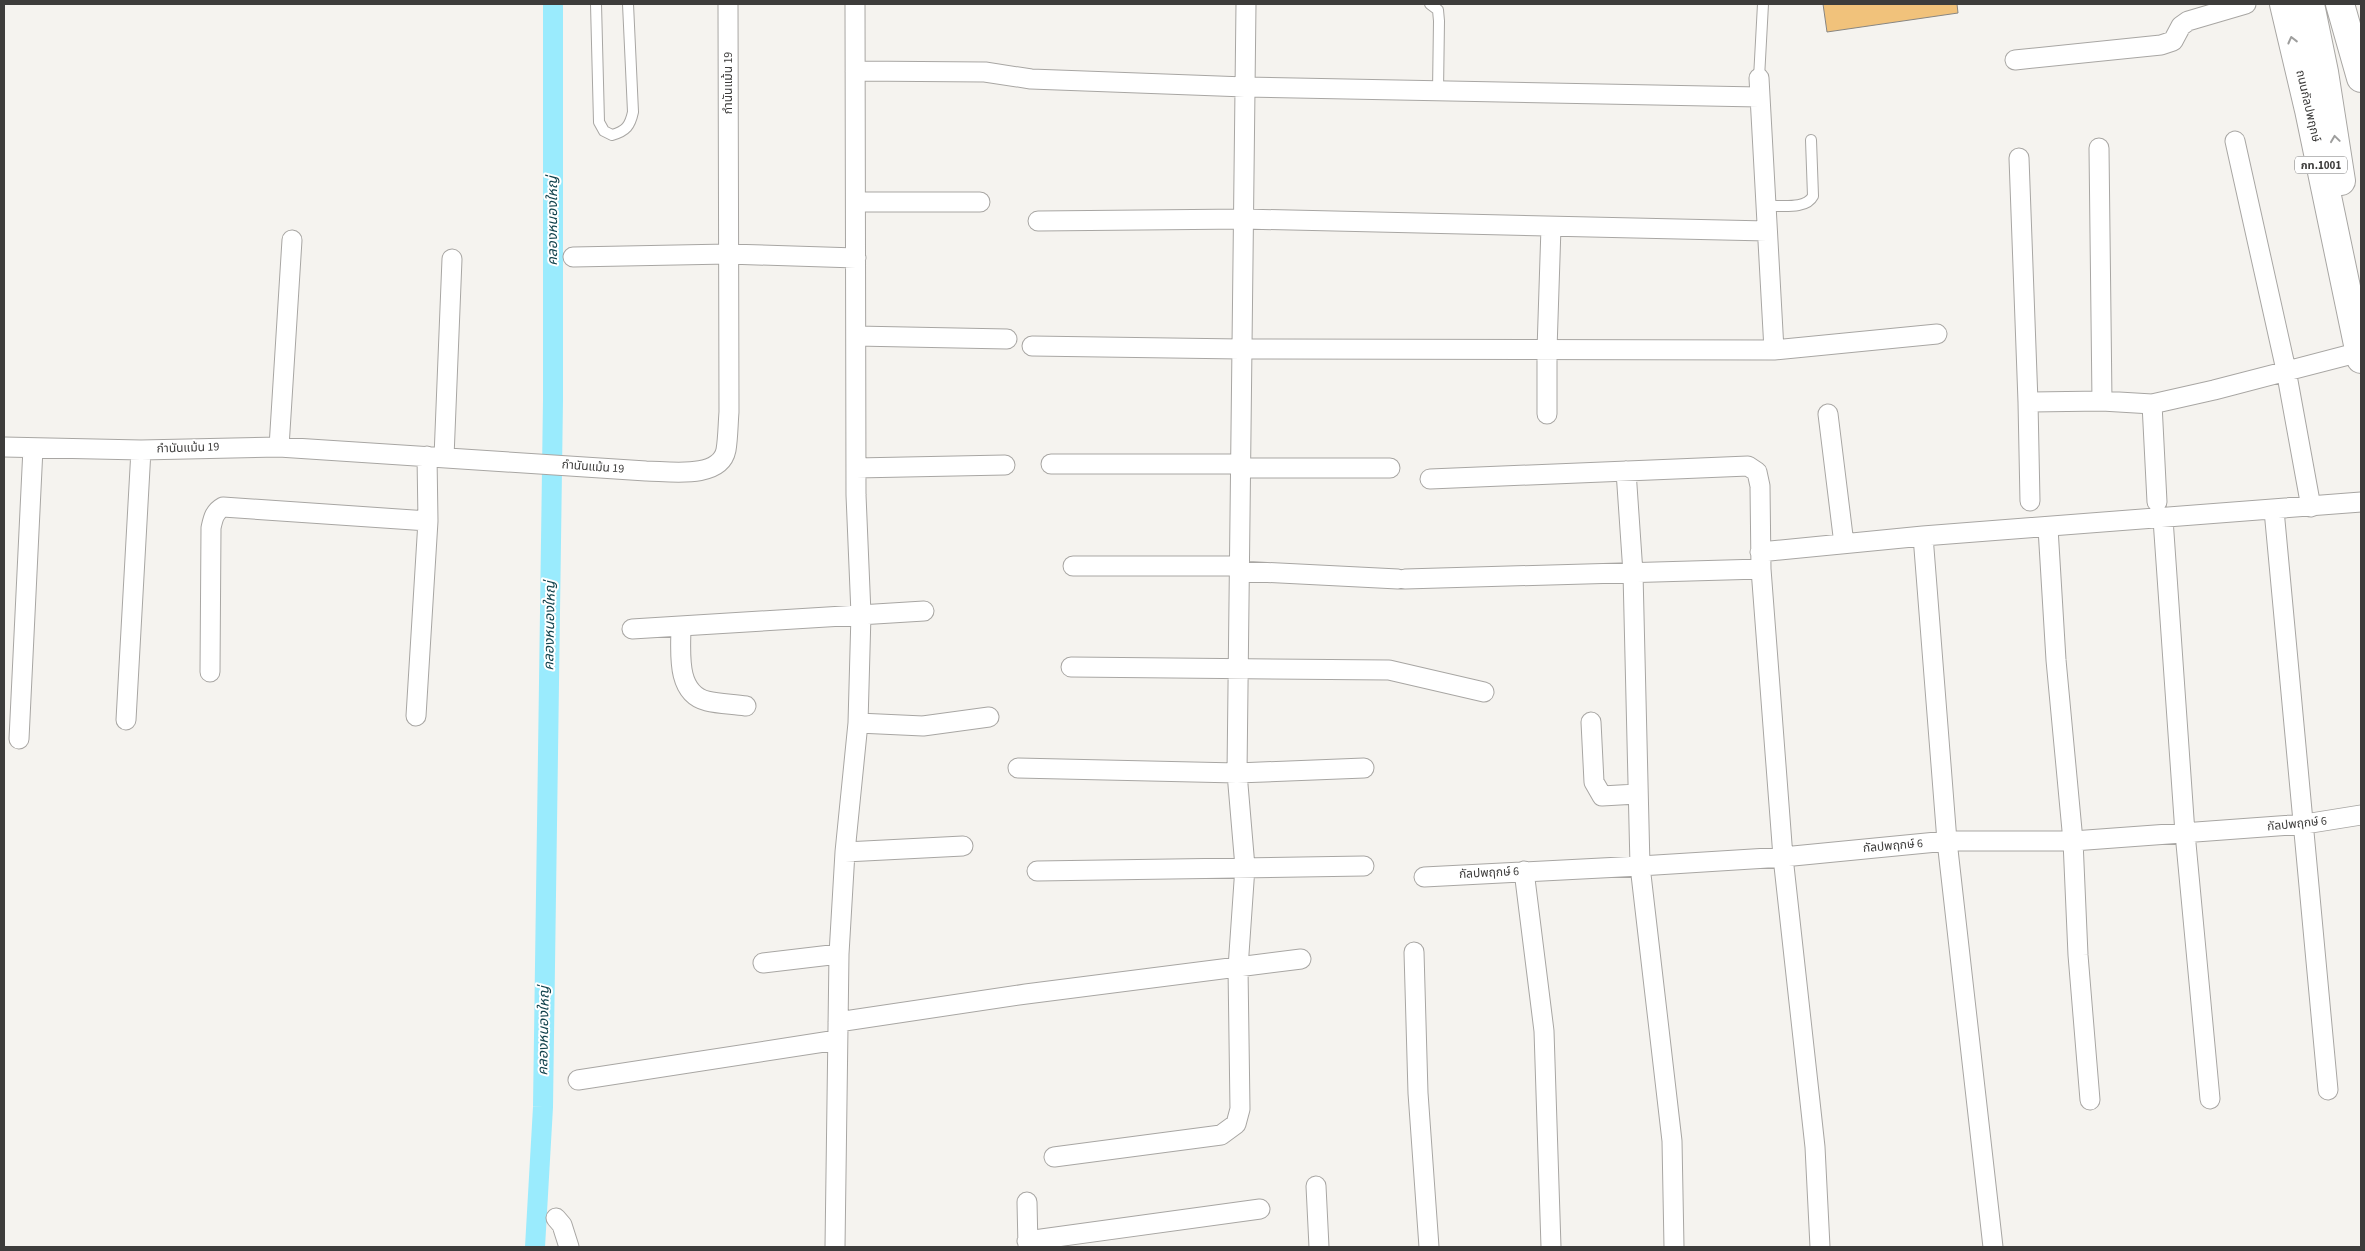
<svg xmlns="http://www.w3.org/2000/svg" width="2365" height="1251" font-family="'Source Sans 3','Noto Sans Thai',sans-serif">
  <rect width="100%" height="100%" fill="#f5f3ef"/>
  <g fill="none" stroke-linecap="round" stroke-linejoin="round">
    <!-- canal -->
    <path stroke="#9aebfd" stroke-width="20" d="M535,1247L543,1107L553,400V4"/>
  </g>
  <!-- building -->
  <path fill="#f1c27b" stroke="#888682" d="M1823,4H1957L1958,13L1827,32Z"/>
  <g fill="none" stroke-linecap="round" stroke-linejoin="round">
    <!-- service casing -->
    <g stroke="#a8a6a3" stroke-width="12">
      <path id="service" d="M596,4L599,122L604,131L612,135C626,131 630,126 633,112L628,4
        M1430,4L1438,10L1439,21L1438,91
        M1759,78L1763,4
        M1766,206C1780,205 1806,210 1813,196L1811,140"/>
    </g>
    <!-- minor casing -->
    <g stroke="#a8a6a3" stroke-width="21">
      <path id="minor" d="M2015,60L2161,45L2173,41L2181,26L2188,21L2246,4
        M855,71L985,72L1031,79L1245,87L1759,97
        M1759,78L1774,350
        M2235,141L2286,370L2311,507
        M2099,148L2102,401
        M2019,158L2028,402L2030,501
        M856,202H980
        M1038,221L1244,219L1767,231
        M573,257L728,254L856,258
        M856,336L1007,339
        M1032,346L1240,349L1774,350L1937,334
        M2028,402L2102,401L2152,404L2214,390L2360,352
        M2152,404L2157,502
        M1547,414V350L1551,227
        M1828,414L1844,544
        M4,447L141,450L279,447L646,471C668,471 720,480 726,450C728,438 728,424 729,412L728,4
        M279,447L292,240
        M444,457L452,259
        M1051,464H1239
        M856,468L1005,465
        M1239,468H1390
        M1626,471L1633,573L1640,866L1672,1141L1674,1247
        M1430,479L1748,466L1757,472L1760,486L1761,569L1783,857L1815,1147L1820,1247
        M2274,510L2328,1090
        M2163,519L2185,833L2210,1099
        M2048,528L2056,660L2073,841L2078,955L2090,1100
        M1923,536L1947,841L1993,1247
        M1760,552L1923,536L2361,502
        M1073,566H1239
        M1239,571L1398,579
        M1405,579L1761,569
        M681,626C681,650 675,693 707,701C719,704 733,704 746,706
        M632,629L924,611
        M1071,667L1389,670L1484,692
        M210,672L211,528C213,519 214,512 223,507L428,521
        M416,716L428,521L427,456
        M126,720L141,450
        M1591,722L1594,782L1602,796L1637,794
        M858,723L923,726L989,717
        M19,739L33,448
        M1018,768L1237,773L1364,768
        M845,852L963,846
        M1037,871L1364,866
        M1524,871L1544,1031L1551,1247
        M1424,877L1640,866L1783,857L1947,841H2073L2305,824L2361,815
        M1414,952L1418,1093L1429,1247
        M763,963L839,954
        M838,1022L1026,994L1301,959
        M578,1080L837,1040
        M1054,1157L1221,1135L1236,1124L1240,1109L1238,968L1245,867L1237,773L1246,4
        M1316,1186L1319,1247
        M1027,1202L1028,1247
        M556,1218L562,1225L569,1247
        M1027,1241L1260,1209
        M835,1247L839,954L845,852L858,723L861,614L856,495L855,4"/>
    </g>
    <!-- primary casing -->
    <g stroke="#a8a6a3" stroke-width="30">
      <path id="primary" d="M2284,4L2309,110L2361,359
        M2310,4L2324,72L2341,181
        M2340,4L2361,78"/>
    </g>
    <!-- service -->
    <use href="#service" stroke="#fff" stroke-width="10"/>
    <!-- minor -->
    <use href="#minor" stroke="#fff" stroke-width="19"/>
    <!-- primary -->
    <use href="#primary" stroke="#fff" stroke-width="28"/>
  </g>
  <!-- one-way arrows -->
  <defs><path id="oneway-chevron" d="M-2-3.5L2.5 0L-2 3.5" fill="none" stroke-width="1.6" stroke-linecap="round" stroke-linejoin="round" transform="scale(1.25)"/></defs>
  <g stroke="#9e9e9d">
    <use href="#oneway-chevron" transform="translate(2292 40) rotate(-104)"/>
    <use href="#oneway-chevron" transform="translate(2335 139) rotate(-98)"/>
  </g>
  <g text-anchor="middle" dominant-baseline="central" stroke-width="4" stroke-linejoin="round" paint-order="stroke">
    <!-- shield labels -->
    <rect fill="#fff" stroke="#777676" stroke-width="1" x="2295" y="156.5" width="52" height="17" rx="4"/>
    <g font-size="11" font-weight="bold" fill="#3d3c3b">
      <text x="2321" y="165">กท.1001</text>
    </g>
    <!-- street labels -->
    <g font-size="12" fill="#3d3c3b" stroke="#fff">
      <text transform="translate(728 83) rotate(-90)">กำนันแม้น 19</text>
      <text transform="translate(2308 106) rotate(77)">ถนนกัลปพฤกษ์</text>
      <text transform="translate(188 448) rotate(-2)">กำนันแม้น 19</text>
      <text transform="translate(593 467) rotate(4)">กำนันแม้น 19</text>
      <text transform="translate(2297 824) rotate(-6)">กัลปพฤกษ์ 6</text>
      <text transform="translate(1893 846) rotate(-5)">กัลปพฤกษ์ 6</text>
      <text transform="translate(1489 873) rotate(-3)">กัลปพฤกษ์ 6</text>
    </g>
    <!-- water labels -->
    <g font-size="14" font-style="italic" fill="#11424c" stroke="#fff">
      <text transform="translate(553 221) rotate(-90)">คลองหนองใหญ่</text>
      <text transform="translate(550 626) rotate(-89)">คลองหนองใหญ่</text>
      <text transform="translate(544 1031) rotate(-89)">คลองหนองใหญ่</text>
    </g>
  </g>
  <!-- border -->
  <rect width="2365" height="1251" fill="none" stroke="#3d3c3b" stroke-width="10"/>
</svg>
